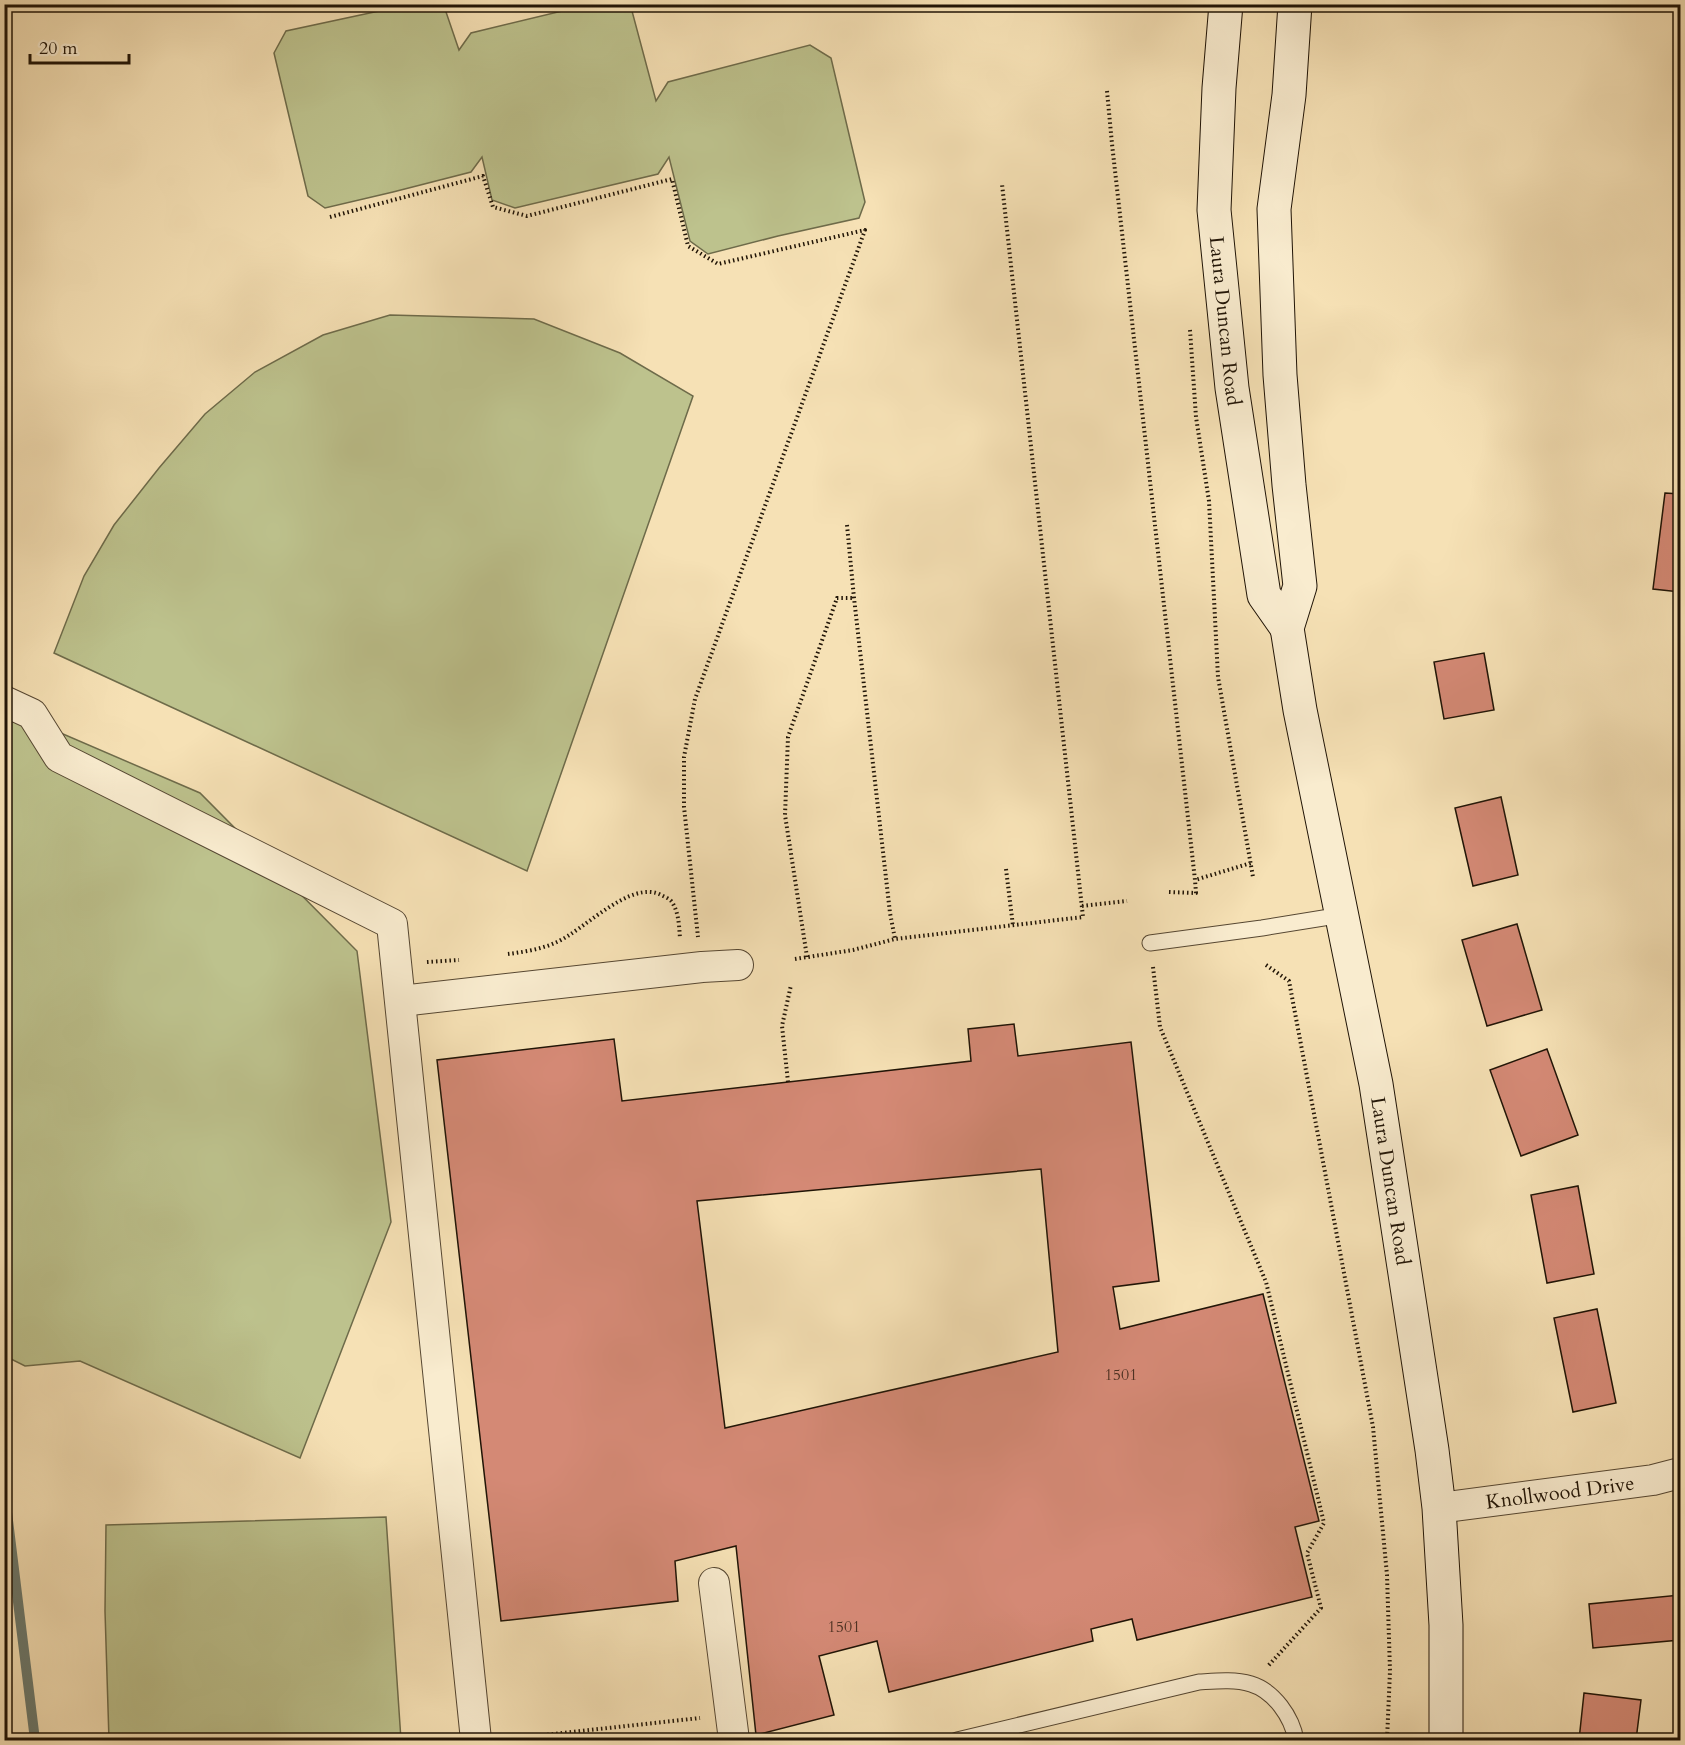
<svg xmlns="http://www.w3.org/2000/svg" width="1685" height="1745" font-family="Cardo,serif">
  <rect width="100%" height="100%" fill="#f6e1b5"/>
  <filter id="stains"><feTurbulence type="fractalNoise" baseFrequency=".00333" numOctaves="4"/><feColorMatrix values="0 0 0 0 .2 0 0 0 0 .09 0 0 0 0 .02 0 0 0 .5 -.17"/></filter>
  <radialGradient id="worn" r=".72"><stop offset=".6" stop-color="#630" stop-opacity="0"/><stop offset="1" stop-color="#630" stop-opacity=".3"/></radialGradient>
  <!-- green -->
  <path fill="#bdc28d" stroke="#6e6b4a" stroke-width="1.5" d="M407,5H438L445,9L459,50L471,33L587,5H622L632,11L656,101L668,82L810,45L831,58L865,202L859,218L778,236L708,254L690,241L669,157L658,174L515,208L492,200L482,157L471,172L393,192L325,208L308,196L274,53L286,31Z
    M390,315L534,319L620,353L693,396L527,871L54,653L84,576L114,525L159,468L205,414L255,372L323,335Z
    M5,709L200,793L357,951L391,1222L300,1458L80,1361L25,1366L5,1356Z
    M386,1517L401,1740H109L105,1611L106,1525Z"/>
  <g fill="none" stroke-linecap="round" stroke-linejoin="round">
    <!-- stream -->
    <path stroke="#6b796d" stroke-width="10" d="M4,1369L6,1348
      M4,1488L35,1740"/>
  </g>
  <!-- building -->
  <path fill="#d48975" stroke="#201406" stroke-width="1.5" fill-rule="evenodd" d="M1665,493L1680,494V592L1653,589Z
    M1484,653L1494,710L1444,719L1434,662Z
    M1501,797L1518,875L1473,886L1455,808Z
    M1517,924L1542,1010L1487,1026L1462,940Z
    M1014,1024L1018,1056L1131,1042L1159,1281L1113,1287L1120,1329L1263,1294L1319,1521L1295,1527L1312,1597L1137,1640L1132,1619L1091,1629L1093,1641L889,1692L877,1641L819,1656L834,1715L756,1735L736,1546L675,1561L678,1601L501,1621L437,1060L614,1039L622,1101L971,1061L968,1029ZM1041,1169L1058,1352L725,1428L697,1201Z
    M1547,1049L1578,1135L1521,1156L1490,1070Z
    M1578,1186L1594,1274L1547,1283L1531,1195Z
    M1597,1309L1616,1403L1573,1412L1554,1318Z
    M1680,1595V1640L1593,1648L1589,1604Z
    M1584,1693L1641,1700L1636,1740H1579Z"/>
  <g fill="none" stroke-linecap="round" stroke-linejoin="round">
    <!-- lane casing -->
    <g stroke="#564732" stroke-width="17">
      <path id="lane" d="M1150,943L1262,928L1342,915
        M957,1740L1199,1682C1216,1681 1234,1679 1251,1684C1274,1691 1292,1717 1296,1740"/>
    </g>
    <!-- street casing -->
    <g stroke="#564732" stroke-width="32">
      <g id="street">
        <path d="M4,701L32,714L59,757L392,924L476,1740"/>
        <path d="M401,1001L702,967L738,965"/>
        <path id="s1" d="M1439,1508L1653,1480L1680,1473"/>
        <path d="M714,1583L734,1740"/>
      </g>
    </g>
    <!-- secondary casing -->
    <g stroke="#201406" stroke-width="35">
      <g id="secondary">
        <path id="s2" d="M1226,4L1219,88L1214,210L1232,388L1264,595L1287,628"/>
        <path id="s3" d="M1295,4L1289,95L1274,209L1280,375L1289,485L1300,586L1287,628L1300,710L1376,1084L1432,1450L1439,1508L1446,1625V1740"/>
      </g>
    </g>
    <!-- path -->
    <path stroke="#201406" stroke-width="4" stroke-dasharray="1.5 3" stroke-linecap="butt" d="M1107,91L1112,144L1195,880L1251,863
      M330,217L483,176L493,207L527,216L672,179L688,246L718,264L865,230L695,699L684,757V807L698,937
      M1190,330L1196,417L1209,501L1218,677L1253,877
      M847,525L854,598L890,913L895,939
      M1006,869L1013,926
      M1169,892L1196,893L1195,880
      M1082,906L1127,901
      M508,954C524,952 542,949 557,942C584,930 631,879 661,895C665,897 670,899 672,902C679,913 679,926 680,938
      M807,957L785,815L788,737L837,598H854
      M795,959L853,950L895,939L1083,917L1002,184
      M427,962L459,960
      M1266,965L1289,981L1373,1427L1387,1575L1390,1671L1387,1740
      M1153,967L1160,1027L1266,1282L1324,1523L1307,1553L1321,1608L1268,1666
      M788,1082L782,1026L791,985
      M507,1739L700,1718"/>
    <!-- lane -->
    <use href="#lane" stroke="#f9eccf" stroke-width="15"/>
    <!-- street -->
    <use href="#street" stroke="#f9eccf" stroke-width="30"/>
    <!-- secondary -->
    <use href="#secondary" stroke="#f9eccf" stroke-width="33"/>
  </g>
  <g text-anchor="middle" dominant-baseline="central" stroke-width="4.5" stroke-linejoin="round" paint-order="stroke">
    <!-- number labels -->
    <g font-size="16" fill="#4d3122">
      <text x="1121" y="1375">1501</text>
      <text x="844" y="1627">1501</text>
    </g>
    <!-- street labels -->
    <g font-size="20" fill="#201406" stroke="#f9eccf">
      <text stroke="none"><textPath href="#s2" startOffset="318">Laura Duncan Road</textPath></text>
      <text stroke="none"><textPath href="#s3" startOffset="1191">Laura Duncan Road</textPath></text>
      <text stroke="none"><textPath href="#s1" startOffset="122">Knollwood Drive</textPath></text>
    </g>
  </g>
  <!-- margin -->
  <rect width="1685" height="1745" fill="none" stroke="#f6e1b5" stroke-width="24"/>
  <rect x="6" y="6" width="1673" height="1733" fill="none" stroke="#201406" stroke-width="3"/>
  <rect x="12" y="12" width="1661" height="1721" fill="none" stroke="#201406" stroke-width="1.5"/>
  <!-- scale -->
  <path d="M30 54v9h99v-9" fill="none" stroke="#201406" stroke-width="3"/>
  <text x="39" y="54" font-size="18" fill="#201406" stroke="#f9eccf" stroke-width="4.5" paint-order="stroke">20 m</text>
  <rect width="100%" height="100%" filter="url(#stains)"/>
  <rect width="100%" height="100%" fill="url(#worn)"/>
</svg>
